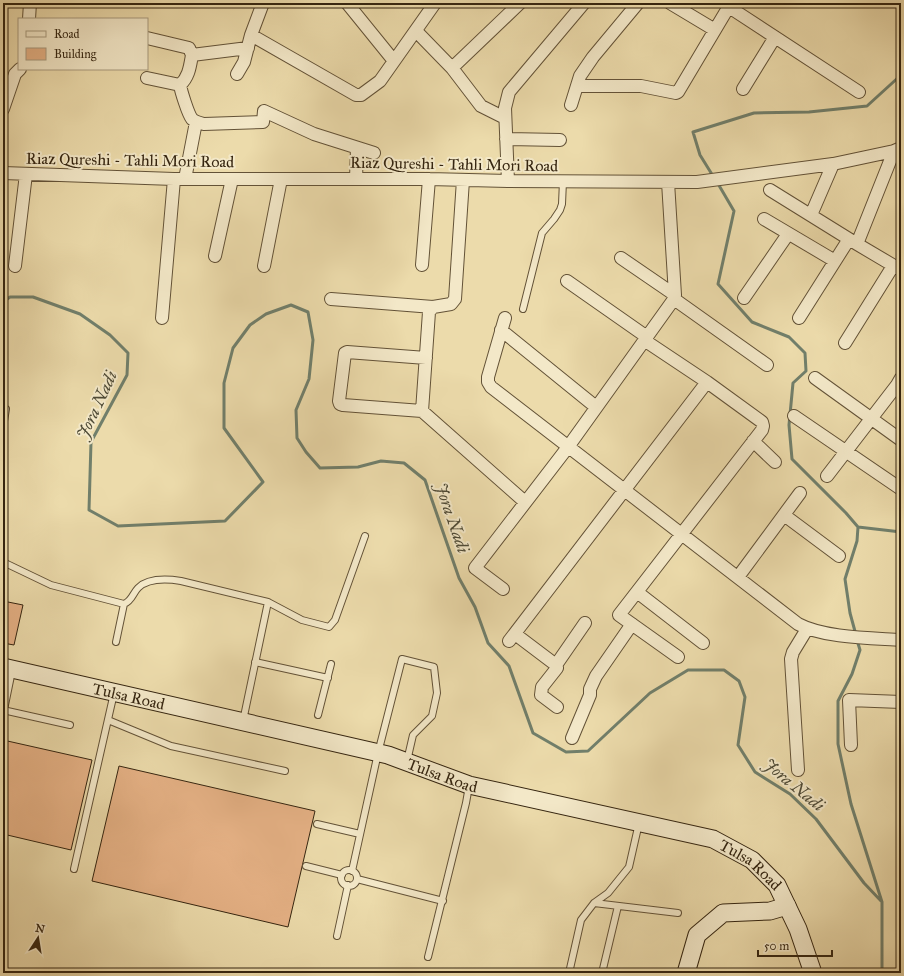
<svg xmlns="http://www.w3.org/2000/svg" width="904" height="976" font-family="'IM FELL Great Primer',serif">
  <rect width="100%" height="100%" fill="#ecdbab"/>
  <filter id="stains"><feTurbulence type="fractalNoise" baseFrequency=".005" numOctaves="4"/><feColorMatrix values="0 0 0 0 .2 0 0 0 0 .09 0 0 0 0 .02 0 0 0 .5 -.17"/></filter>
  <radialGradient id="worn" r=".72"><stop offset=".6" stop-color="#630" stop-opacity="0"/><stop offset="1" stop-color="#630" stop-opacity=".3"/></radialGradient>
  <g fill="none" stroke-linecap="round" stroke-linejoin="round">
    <!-- stream -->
    <path stroke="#717f6b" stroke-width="3" d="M713,176L700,155L693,132L754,113L809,112L867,106L901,75
      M717,182L734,211L718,284L752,322L789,337L805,353L806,371L793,383L789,425L792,459L846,513L858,527L857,541L845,579L850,613L856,635
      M3,302L10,297H33L80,314L110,335L128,353L127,375L91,442L89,510L118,526L225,521L263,482L224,428V383L233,348L250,325L266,314L291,305L308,312L313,340L309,379L296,410L297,438L306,452L320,468L358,467L381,461L404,463L425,480L459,578L475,607L488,643L509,666L533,733L566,752L588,751L650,693L688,670H724L739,681L745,697L738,745L755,772L790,794L816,819L864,883L882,902
      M858,527L901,532
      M857,640L860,650L852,674L838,701V744L851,804L882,902V973"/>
  </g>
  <!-- building -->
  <path fill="#e5b185" stroke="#352510" d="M3,601L23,605L14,645L3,643Z
    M3,740L92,760L71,850L3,834Z
    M119,766L315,811L288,927L92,881Z"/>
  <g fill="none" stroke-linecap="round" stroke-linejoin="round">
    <!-- lane casing -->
    <g stroke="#635237" stroke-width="8">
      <path id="lane" d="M523,309L542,233L554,219L560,210L562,204L563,181
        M3,427L6,409
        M3,562L51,585L124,604C132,601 133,593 138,588C148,578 168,579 181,581L268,602L302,620L329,627L335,620L365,536
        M116,642L124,604
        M255,662L328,678
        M3,710L70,725
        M4,710L12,671
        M318,715L331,664
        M108,720L171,746L285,771
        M243,721L268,602
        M317,824L360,834
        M306,866L342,875
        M74,869L114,693
        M341 878a8 8 0 1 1 16 0a8 8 0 1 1-16 0Z
        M352,871L378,753L402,659L434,667L437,693L432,716L413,735L407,761
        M357,879L443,901
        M594,903L678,913
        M337,936L348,885
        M428,957L466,803L469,786
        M569,973L581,920L594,903L608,893L629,867L639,823
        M602,973L618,906"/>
    </g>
    <!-- street casing -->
    <g stroke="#635237" stroke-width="14">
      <path id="street" d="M347,3L394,61
        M670,3L715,30
        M729,7L859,92
        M29,19L30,3
        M416,31L452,68L481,106L505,118
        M251,35L356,95H361L380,81L435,3
        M147,38L189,48L192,55
        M452,68L520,3
        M237,74L244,62L251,35L263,3
        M147,78L180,85
        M180,85C181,91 188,114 192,119C195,122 200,123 204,124L263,122L264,111L314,134L374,153
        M180,85C189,77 190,66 192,55L248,48
        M577,86H641L676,93L678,92L731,3
        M743,89L775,37
        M571,105L580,76L593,57L638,3
        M3,109L15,74L20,69
        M506,139L560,140
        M3,173L174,179H429L508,181L697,182L833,164L894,151L901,148
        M185,179L196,122
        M356,179L357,148
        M463,180L455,299L451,304L433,307L429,312L422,411L525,502
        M508,181L505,108L509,92L584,3
        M770,190L857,244L901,270
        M811,215L833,164
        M764,219L835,261
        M857,244L894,151
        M215,256L232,179
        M621,258L675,295
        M422,265L429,179
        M15,266L26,174
        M264,266L281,179
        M567,281L647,337
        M744,298L788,234
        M331,299L433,307
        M674,299L767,365
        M162,318L174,179
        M505,318L488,377V382L491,387L798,624C824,638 871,638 901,640
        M799,318L849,239
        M501,330L596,407
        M644,340L707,382L762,422L763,426L762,430L619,615L678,657
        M845,343L893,266
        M815,378L901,440
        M422,411L343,405L340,404L339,401L345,353L347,352L426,358
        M794,416L901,489
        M753,441L775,462
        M827,476L897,385L901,378
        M784,515L839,556
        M738,577L800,493
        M503,589L475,568L568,447L674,299L675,295L668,182
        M637,592L703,643
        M515,634L556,665
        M509,641L707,382
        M557,707L541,695L542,687L557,668L556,665L585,623
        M572,738L590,695V689L596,676L632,624
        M851,745L849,700L901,702
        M798,770L791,659L793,652L807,629"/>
    </g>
    <!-- secondary casing -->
    <g stroke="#352510" stroke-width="19">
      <g id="secondary">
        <path id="s1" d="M3,667L388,755L469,785L713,839L752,860L777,885L798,929L813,973"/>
        <path d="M686,973L697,935L723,913L770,911L787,906"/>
      </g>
    </g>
    <!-- lane -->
    <use href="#lane" stroke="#f3e8c8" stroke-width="6"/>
    <!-- street -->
    <use href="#street" stroke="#f3e8c8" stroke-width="12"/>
    <!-- secondary -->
    <use href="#secondary" stroke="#f3e8c8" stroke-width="17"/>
  </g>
  <g text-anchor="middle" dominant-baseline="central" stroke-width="4" stroke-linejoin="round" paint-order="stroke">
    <!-- street labels -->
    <g font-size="16" fill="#352510" stroke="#f3e8c8">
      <text transform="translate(130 160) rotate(1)">Riaz Qureshi - Tahli Mori Road</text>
      <text transform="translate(454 164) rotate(1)">Riaz Qureshi - Tahli Mori Road</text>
      <text stroke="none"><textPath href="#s1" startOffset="129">Tulsa Road</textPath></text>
      <text stroke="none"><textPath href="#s1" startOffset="453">Tulsa Road</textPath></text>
      <text stroke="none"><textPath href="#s1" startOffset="777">Tulsa Road</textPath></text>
    </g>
    <!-- water labels -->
    <g font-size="17" font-style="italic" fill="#4e4a36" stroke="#f3e8c8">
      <text transform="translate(97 405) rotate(-65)">Jora Nadi</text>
      <text transform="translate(452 518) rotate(71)">Jora Nadi</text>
      <text transform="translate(794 785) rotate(39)">Jora Nadi</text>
    </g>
  </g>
  <!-- margin -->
  <rect width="904" height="976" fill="none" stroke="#ecdbab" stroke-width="16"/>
  <rect x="4" y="4" width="896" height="968" fill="none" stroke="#352510" stroke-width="2"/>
  <rect x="8" y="8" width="888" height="960" fill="none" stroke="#352510"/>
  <!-- legend -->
  <rect x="18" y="18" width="130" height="52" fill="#f3e8c8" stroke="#a79a7e"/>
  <rect x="26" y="31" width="20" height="6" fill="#f3e8c8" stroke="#a79a7e"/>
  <text x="54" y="38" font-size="12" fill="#352510">Road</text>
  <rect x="26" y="48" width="20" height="12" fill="#e5b185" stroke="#a79a7e"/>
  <text x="54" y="58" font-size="12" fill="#352510">Building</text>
  <!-- north arrow -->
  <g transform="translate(38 938) rotate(12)" stroke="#f3e8c8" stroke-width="3" paint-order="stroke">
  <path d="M0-3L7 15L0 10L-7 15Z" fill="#352510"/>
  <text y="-6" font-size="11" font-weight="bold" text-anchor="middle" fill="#352510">N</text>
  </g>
  <!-- scale -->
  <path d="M758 950v6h74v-6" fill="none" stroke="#352510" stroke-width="2"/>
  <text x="764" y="950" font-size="12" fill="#352510" stroke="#f3e8c8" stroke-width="3" paint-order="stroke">50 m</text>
  <rect width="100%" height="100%" filter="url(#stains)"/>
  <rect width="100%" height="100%" fill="url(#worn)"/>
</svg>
